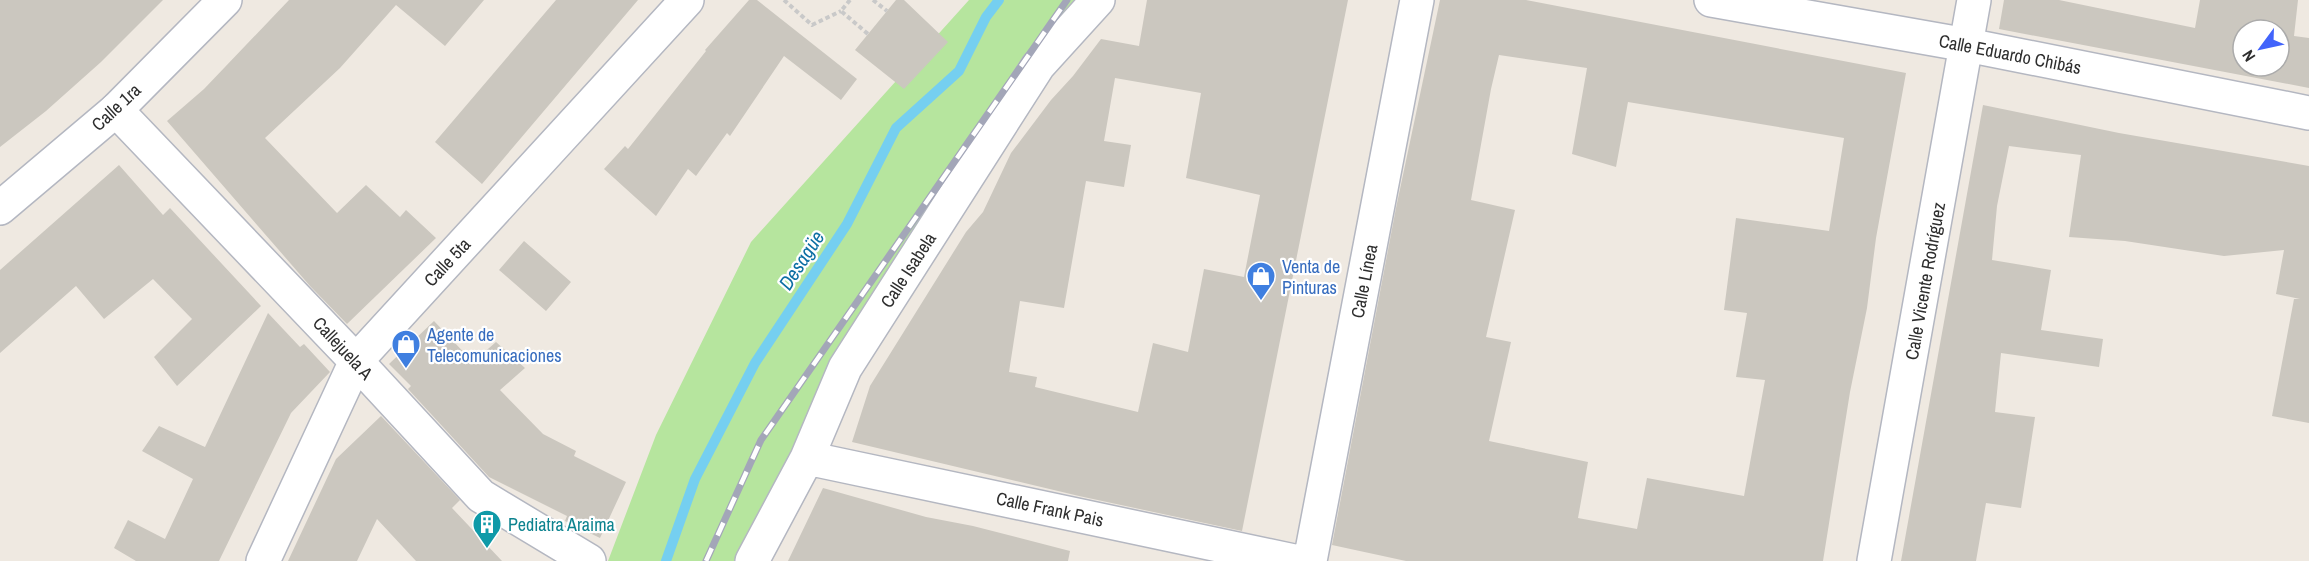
<svg xmlns="http://www.w3.org/2000/svg" width="2309" height="561" font-family="'Archivo Narrow',sans-serif">
  <rect width="100%" height="100%" fill="#efe9e1"/>
  <!-- green -->
  <path fill="#b6e59e" d="M969,0H1080L798,446L734,561H608L656,435L751,242Z"/>
  <g fill="none" stroke-linecap="round" stroke-linejoin="round">
    <!-- stream -->
    <path stroke="#75cff0" stroke-width="10" d="M666,561L695,479L755,363L847,224L896,128L959,71L986,17L999,0"/>
  </g>
  <!-- building -->
  <path fill="#cbc7bf" fill-rule="evenodd" d="M0,0H163L101,62L46,111L0,147Z
    M289,0H484L445,46L396,5L340,68L265,138L337,213L366,185L400,217L406,210L436,238L347,324L310,286L167,121L204,89Z
    M556,0H638L482,184L435,142Z
    M749,0H757L857,79L841,100L784,56L730,136L727,133L696,176L688,169L656,216L604,169L625,146L628,149L706,51L705,50Z
    M896,0H904L948,42L904,89L855,50Z
    M1147,0H1348L1242,531L1079,496L852,442L870,386L966,232L983,212L1011,153L1051,100L1073,76L1101,39L1139,46ZM1115,78L1201,93L1186,178L1260,195L1244,277L1204,269L1188,352L1153,343L1138,412L1035,387L1037,377L1009,372L1020,301L1064,308L1086,181L1124,187L1131,145L1104,141Z
    M1440,0H1526L1906,73L1876,238L1867,308L1850,392L1823,561H1406L1332,545L1396,208ZM1499,55L1587,68L1572,154L1616,167L1628,102L1844,138L1829,231L1736,218L1724,310L1747,313L1736,377L1765,380L1744,496L1647,478L1637,529L1578,518L1588,462L1489,441L1511,342L1486,337L1515,210L1471,200L1491,89Z
    M2004,0H2059L2195,28L2200,0H2298L2294,36L2309,38V88L1999,29ZM2243,30H2279V66H2243Z
    M1983,105L2119,133L2309,166V423L2272,416L2294,299H2300L2276,294L2284,250L2224,256L2125,241L2069,237L2081,155L2009,146L1997,206L1992,260L2051,270L2041,330L2103,339L2099,367L2001,353L1995,412L2035,417L2021,508L1986,503L1976,561H1901Z
    M119,165L163,215L170,208L261,306L177,386L154,357L192,319L153,279L104,319L76,286L0,353V270Z
    M524,241L571,282L546,311L499,270Z
    M268,313L300,347L304,344L330,372L291,413L219,561H136L114,548L128,520L165,539L193,479L142,451L159,426L205,447Z
    M434,321L473,362L496,342L525,368L500,390L543,434L576,451L574,456L626,482L600,538L565,521L567,516L489,477L408,389L411,386L389,364Z
    M381,416L460,500L452,508L502,561H416L377,519L357,561H288L336,459Z
    M823,488L926,517L973,526L1070,551L1068,561H788Z"/>
  <g fill="none" stroke-linecap="round" stroke-linejoin="round">
    <!-- street casing -->
    <g stroke="#b4b7c1" stroke-width="36">
      <path id="street" d="M1711,0L1967,45L2309,113
        M116,110L356,361L481,496L589,561
        M807,458L1294,561
        M263,561L356,361L687,0
        M752,561L807,458L845,368L1038,66L1098,0
        M1310,561L1417,0
        M1874,561L1974,0"/>
    </g>
    <!-- secondary casing -->
    <g stroke="#b4b7c1" stroke-width="36">
      <path id="secondary" d="M0,208L116,110L225,0"/>
    </g>
    <!-- path -->
    <path stroke="#c9c9c9" stroke-width="4" stroke-dasharray="4.5 3" stroke-linecap="butt" d="M784,0L812,25L841,11
      M850,0L841,11L868,34
      M873,0L887,11"/>
    <!-- street -->
    <use href="#street" stroke="#fff" stroke-width="33"/>
    <!-- secondary -->
    <use href="#secondary" stroke="#fff" stroke-width="33"/>
    <!-- rail casing -->
    <g stroke="#a3a6b8" stroke-width="7">
      <path id="rail" d="M706,561L761,440L1067,0"/>
    </g>
    <!-- rail -->
    <use href="#rail" stroke="#fff" stroke-width="4.5" stroke-dasharray="14" stroke-linecap="butt"/>
  </g>
  <!-- icons -->
  <defs>
    <g id="shop-pin" transform="scale(1.5)"><path d="M0 17L-7.5 6A9.5 9.5 0 1 1 7.5 6Z" fill="#3f7fe0" stroke="#fff"/><path d="M-5-2.5h2.3a2.7 3.5 0 0 1 5.4 0H5L5.5 6h-11ZM-1.5-2.5h3a1.5 2.3 0 0 0-3 0Z" fill="#fff"/></g>
    <g id="building-pin" transform="scale(1.5)"><path d="M0 17L-7.5 6A9.5 9.5 0 1 1 7.5 6Z" fill="#0f9aa8" stroke="#fff"/><path d="M-4-6H4V6H1V3H-1V6H-4ZM-2.5-4.3h1.7v1.8h-1.7ZM.8-4.3h1.7v1.8H.8ZM-2.5-1h1.7V.8h-1.7ZM.8-1h1.7V.8H.8Z" fill="#fff"/></g>
  </defs>
  <g fill-rule="evenodd">
    <use href="#shop-pin" x="1261" y="276"/>
    <use href="#shop-pin" x="406" y="344"/>
    <use href="#building-pin" x="487" y="524"/>
  </g>
  <g text-anchor="middle" dominant-baseline="central" stroke-width="4.5" stroke-linejoin="round" paint-order="stroke">
    <!-- street labels -->
    <g font-size="18" fill="#2e2e2e" stroke="#fff">
      <text transform="translate(2010 54) rotate(11)">Calle Eduardo Chibás</text>
      <text transform="translate(116 107) rotate(-43)">Calle 1ra</text>
      <text transform="translate(447 262) rotate(-47)">Calle 5ta</text>
      <text transform="translate(908 270) rotate(-57)">Calle Isabela</text>
      <text transform="translate(1364 281) rotate(-79)">Calle Línea</text>
      <text transform="translate(1925 281) rotate(-80)">Calle Vicente Rodríguez</text>
      <text transform="translate(343 348) rotate(47)">Callejuela A</text>
      <text transform="translate(1050 509) rotate(12)">Calle Frank Pais</text>
    </g>
    <!-- shop labels -->
    <g font-size="18" fill="#366cbe" stroke="#fff" text-anchor="start">
      <text x="1282" y="266">Venta de<tspan x="1282" dy="21">Pinturas</tspan></text>
      <text x="427" y="334">Agente de<tspan x="427" dy="21">Telecomunicaciones</tspan></text>
    </g>
    <!-- culture labels -->
    <g font-size="18" fill="#0d838f" stroke="#fff" text-anchor="start">
      <text x="508" y="524">Pediatra Araima</text>
    </g>
    <!-- water labels -->
    <g font-size="20" font-style="italic" fill="#0d6fa3" stroke="#fff">
      <text transform="translate(801 260) rotate(-57)">Desagüe</text>
    </g>
  </g>
  <!-- north arrow -->
  <g transform="translate(2261 48) rotate(237)"><circle r="28" fill="#ffffff" stroke="#ababab" stroke-width="1.5"/>
  <path d="M0-4.5L10 22L0 15L-10 22Z" fill="#4264fb"/>
  <text y="-9" font-size="16" font-weight="bold" text-anchor="middle" fill="#2e2e2e">N</text>
  </g>
</svg>
